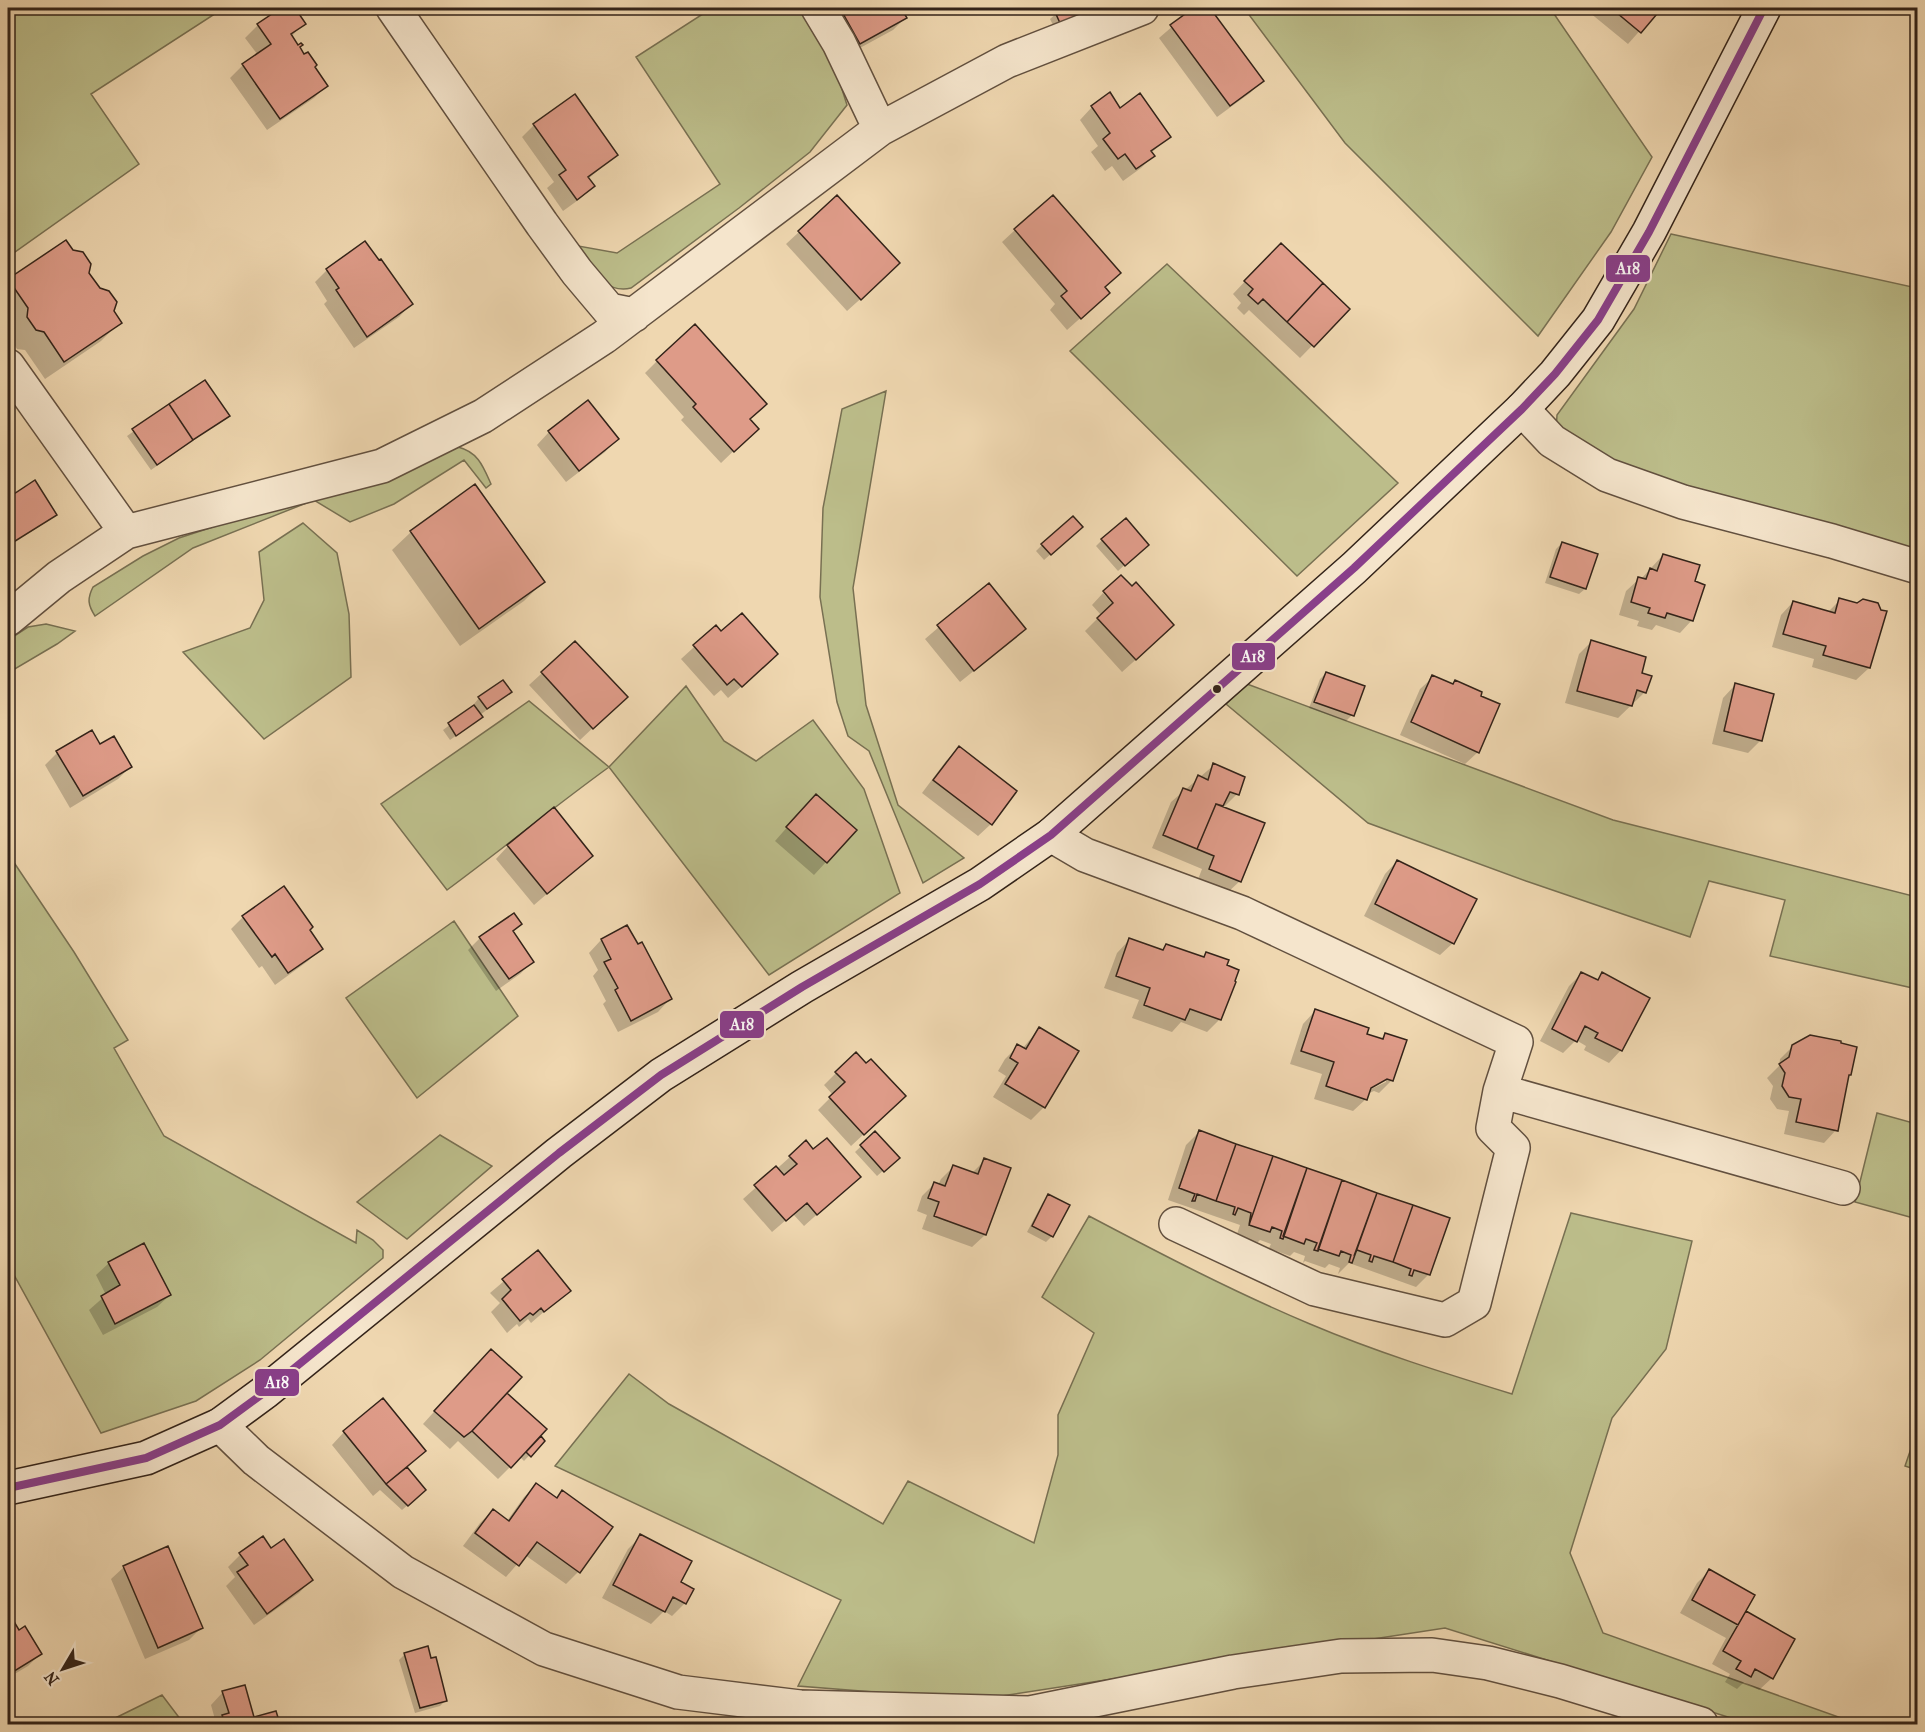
<svg xmlns="http://www.w3.org/2000/svg" width="1925" height="1732" font-family="'IM FELL French Canon',serif">
  <rect width="100%" height="100%" fill="#efd7b0"/>
  <filter id="stains"><feTurbulence type="fractalNoise" baseFrequency=".00333" numOctaves="4"/><feColorMatrix values="0 0 0 0 .2 0 0 0 0 .09 0 0 0 0 .02 0 0 0 .5 -.17"/></filter>
  <radialGradient id="worn" r=".72"><stop offset=".6" stop-color="#630" stop-opacity="0"/><stop offset="1" stop-color="#630" stop-opacity=".3"/></radialGradient>
  <!-- green -->
  <path fill="#bcbd8a" stroke="#787052" stroke-width="1.5" d="M8,8H224L91,94L139,164L8,257Z
    M712,8H800L834,64L847,105L810,152L739,208L631,288C603,295 589,264 573,245L617,253L720,184L636,57Z
    M1244,8H1550L1652,157L1611,232L1538,336L1345,143Z
    M1671,234L1917,288V560L1607,470L1556,432L1557,415L1634,309Z
    M1167,264L1398,483L1297,576L1070,351Z
    M886,391L853,588L866,705L898,805L964,858L923,883L869,751L848,736L837,702L820,597L823,508L842,409Z
    M458,447C478,452 483,466 491,484L486,488L464,460L394,504L350,522L314,500L193,548L95,616C88,605 87,599 93,587L143,556L179,538Z
    M303,523L337,553L349,614L351,677L264,739L183,652L250,628L264,600L259,552Z
    M46,624L75,631L57,644L8,673V640L28,627Z
    M1247,684L1613,820L1917,897V989L1770,956L1785,900L1709,881L1690,937L1526,881L1368,823L1226,704Z
    M686,686L724,741L756,761L813,720L864,789L900,893L769,975L609,767C554,807 501,850 447,890L381,804L529,701L609,767Z
    M15,864L74,952L128,1040L114,1048L164,1136L356,1243L357,1230L373,1240L383,1250V1258L260,1360L196,1401L101,1433L8,1264V867Z
    M454,921L518,1016L417,1098L346,998Z
    M1877,1113L1917,1124V1219L1855,1202Z
    M440,1135L492,1166L407,1239L357,1202Z
    M1571,1213L1692,1241L1666,1349L1612,1418L1570,1553L1603,1633L1858,1724H1750L1445,1628L975,1700L798,1686L841,1600L555,1466L629,1374L669,1404L883,1524L908,1481L1034,1543L1058,1455V1415L1094,1333L1042,1297L1089,1216C1161,1254 1234,1292 1310,1324C1376,1352 1444,1373 1512,1394Z
    M1917,1431L1918,1469L1917,1470L1905,1466Z
    M162,1695L184,1724H103Z"/>
  <!-- shadow -->
  <path fill="#0003" fill-rule="evenodd" d="M283,8H293L304,23L291,37L326,86L314,98L267,130L230,78L243,65L258,55L245,38L258,25Z
    M844,8H900L905,18L893,30L847,55L829,21Z
    M1056,8H1092L1087,13L1054,27L1050,19L1058,12Z
    M1204,8H1208L1262,81L1250,93L1217,117L1159,38L1188,13Z
    M1584,8H1660L1628,44Z
    M1092,107L1120,110L1169,137L1151,153L1153,156L1141,168L1123,181L1112,166L1105,171L1091,152L1098,146L1080,120Z
    M534,125L616,155L588,179L593,186L581,198L563,211L547,188L554,182L522,137Z
    M837,197L886,276L847,311L786,244Z
    M1015,230L1095,305L1067,330L1050,310L1055,304L1002,242Z
    M1268,257L1348,309L1300,358L1249,310L1244,315L1237,308L1241,303L1233,294Z
    M327,270L411,304L399,317L354,348L324,304L327,301L315,282Z
    M87,273L120,322L101,341L45,379L25,350L17,349L9,336L10,328L8,324V282L9,280Z
    M657,361L749,420L744,441L721,463L681,420L684,417L645,373Z
    M204,382L228,416L151,470L127,436Z
    M588,402L617,439L605,452L566,482L537,445L549,432Z
    M35,482L55,515L49,520L8,547V500Z
    M411,532L543,582L524,601L460,646L392,550Z
    M1075,533L1044,560L1036,551L1042,545Z
    M1102,540L1141,550L1118,571L1096,546Z
    M1562,543L1596,555L1585,589L1579,594L1545,583L1556,549Z
    M1663,555L1693,582L1692,620L1680,633L1656,625L1652,630L1637,626L1639,621L1619,615L1626,591L1639,579H1641Z
    M988,585L1024,629L1011,641L960,682L925,639Z
    M1103,593L1117,609L1160,638L1122,672L1085,631L1101,615L1092,605Z
    M1840,600L1885,612L1869,668L1856,680L1812,667L1814,659L1772,647L1781,615L1793,602L1828,612Z
    M716,627L764,667L728,698L721,690L714,696L681,659Z
    M1591,642L1640,674L1645,692L1618,718L1565,703L1579,654Z
    M575,643L613,709L580,740L529,685Z
    M1326,673L1363,687L1352,715L1346,721L1309,708L1320,679Z
    M1433,677L1451,685L1455,681L1478,752L1465,764L1400,735L1420,689Z
    M1735,685L1761,740L1748,753L1712,744L1723,698Z
    M504,697L480,715L475,722L450,740L443,730L475,706L474,704L479,698Z
    M100,746L131,766L118,779L70,808L45,765L57,753Z
    M959,748L991,824L978,836L922,793L946,761Z
    M1214,765L1237,794L1223,808L1240,881L1227,893L1197,882L1202,869L1152,848L1171,802Z
    M804,808L826,862L814,875L775,841Z
    M508,846L591,856L534,905L496,859Z
    M1397,861L1453,943L1440,955L1364,916L1385,874Z
    M243,917L321,949L308,961L275,985L262,966L259,968L231,929Z
    M627,927L670,999L658,1012L618,1032L603,1004L606,1001L593,976L598,970L589,953L601,940Z
    M512,932L532,962L520,974L496,991L468,950L480,938Z
    M1129,940L1162,951L1167,946L1202,958L1207,954L1220,1019L1207,1032L1181,1022L1172,1032L1132,1018L1139,1000L1104,988L1117,953Z
    M1581,974L1596,981L1602,974L1621,1050L1609,1063L1584,1050L1586,1046L1576,1040L1563,1053L1540,1041L1569,986Z
    M1315,1011L1365,1035L1380,1040L1385,1035L1392,1080L1379,1093L1374,1091L1367,1094L1366,1099L1353,1111L1314,1099L1322,1074L1290,1064L1303,1024ZM1386,1078V1082L1365,1092L1364,1090Z
    M1039,1029L1077,1052L1044,1107L1031,1120L993,1097L1006,1076L998,1071L1005,1059L1018,1046L1022,1049Z
    M1793,1046L1847,1077L1836,1130L1824,1143L1784,1134L1789,1111L1777,1109L1770,1099L1773,1086L1767,1078L1779,1066L1780,1059Z
    M836,1073L892,1108L851,1146L818,1110L833,1095L824,1085Z
    M1199,1132L1429,1274L1416,1287L1349,1263L1338,1274L1340,1268L1329,1264L1325,1268L1305,1261L1303,1263L1305,1256L1294,1252L1290,1256L1271,1249L1268,1250L1271,1244L1260,1240L1256,1244L1236,1237L1240,1225L1168,1200L1186,1145Z
    M875,1133L892,1163L877,1176L855,1152Z
    M813,1152L859,1177L804,1226L793,1214L772,1232L743,1199L790,1157Z
    M985,1160V1235L972,1247L922,1229L927,1215L917,1211L922,1196L934,1184L938,1185L941,1179L953,1167L972,1173Z
    M1049,1196L1052,1236L1046,1242L1027,1232L1043,1202Z
    M538,1252L569,1290L531,1323L528,1319L519,1327L517,1324L507,1333L491,1312L500,1303L490,1293Z
    M109,1263L170,1295L157,1307L103,1335L89,1310L106,1295L96,1275Z
    M478,1363L531,1444L533,1446L543,1441L524,1461L520,1457L498,1479L458,1441L450,1449L423,1424Z
    M344,1432L424,1451L406,1469L418,1496L402,1510L380,1490L373,1496L332,1445Z
    M537,1485L556,1499L562,1492L578,1572L566,1584L525,1555L506,1577L463,1546L480,1523L493,1510L507,1521L524,1497Z
    M641,1536L679,1582L685,1603L672,1616L664,1611L651,1624L602,1598L628,1549Z
    M262,1538L270,1550L311,1580L299,1593L254,1625L226,1586L235,1577L228,1567L240,1555Z
    M124,1567L201,1628L189,1640L145,1659L111,1579Z
    M1709,1571L1744,1612L1793,1640L1772,1678L1759,1690L1744,1682L1737,1689L1725,1682L1730,1674L1712,1664L1726,1638L1680,1613L1697,1583Z
    M8,1620L40,1654L28,1666L8,1678Z
    M405,1654L446,1700L440,1706L415,1713L399,1660Z
    M223,1692L253,1719L275,1712L278,1724H215L216,1723L211,1705Z"/>
  <!-- building -->
  <path fill="#de9b88" stroke="#332319" stroke-width="1.5" d="M281,8H295L306,24L291,34L298,45L301,43L303,45L300,47L304,54L308,52L317,65L315,67L328,86L280,119L242,64L271,44L257,24Z
    M840,8H901L907,18L860,44Z
    M1064,8H1094L1060,23L1055,12Z
    M1200,8H1210L1264,81L1230,106L1170,25L1188,12Z
    M1611,8H1662L1641,33Z
    M1110,92L1120,108L1140,93L1171,137L1151,151L1155,156L1136,169L1125,154L1118,159L1103,139L1110,133L1091,106Z
    M575,94L618,155L588,177L595,186L577,200L559,175L566,170L533,124Z
    M837,195L900,263L861,300L798,231Z
    M1053,195L1121,273L1105,287L1110,293L1081,319L1061,296L1067,291L1014,229Z
    M66,240L73,250L83,252L91,264L89,273L100,288L109,291L117,302L114,311L122,323L64,362L44,332L36,330L27,317L28,308L8,279Z
    M365,241L379,260L381,259L413,304L367,337L336,290L339,288L326,269Z
    M1281,243L1323,283L1287,322L1263,299L1258,304L1248,295L1253,289L1244,281Z
    M1323,283L1350,309L1314,347L1287,322Z
    M695,324L767,404L750,419L759,429L734,452L693,407L696,404L656,360Z
    M205,380L230,416L193,440L169,404Z
    M588,400L619,439L579,471L548,431Z
    M169,404L193,440L157,465L132,429Z
    M35,480L57,515L12,543L8,536V498Z
    M475,484L545,582L479,629L410,531Z
    M1073,516L1083,527L1051,555L1041,544Z
    M1126,518L1149,545L1125,566L1101,539Z
    M1562,542L1598,554L1586,589L1550,577Z
    M1663,554L1700,565L1695,581L1705,585L1693,621L1667,613L1665,618L1648,613L1650,608L1631,602L1638,577L1646,579L1650,568L1657,571Z
    M1121,575L1132,586L1136,582L1174,625L1136,660L1097,618L1113,603L1103,591Z
    M989,583L1026,629L974,671L937,625Z
    M1839,598L1857,603L1863,599L1878,603L1881,610L1887,611L1870,668L1823,655L1826,646L1783,634L1793,601L1835,613Z
    M742,613L778,654L742,687L734,679L727,685L693,645L716,625L721,631Z
    M1591,640L1646,657L1642,673L1652,676L1646,693L1637,690L1632,706L1577,691Z
    M575,641L628,697L593,729L541,672Z
    M1326,672L1365,686L1354,716L1314,702Z
    M1432,675L1453,684L1455,680L1482,692L1481,696L1500,704L1479,753L1411,722Z
    M503,680L512,692L487,709L478,697Z
    M1735,683L1774,694L1762,741L1724,731Z
    M474,705L483,717L456,736L448,723Z
    M92,730L100,744L114,736L132,767L83,796L56,751Z
    M959,746L1017,791L992,825L933,780Z
    M1213,763L1245,777L1239,795L1230,792L1223,806L1216,804L1197,849L1163,835L1183,788L1191,791L1198,775L1208,780Z
    M816,794L857,830L827,863L786,827Z
    M1216,804L1265,823L1241,882L1209,869L1214,856L1197,849Z
    M554,807L593,856L547,894L507,845Z
    M1397,860L1477,899L1454,944L1375,904Z
    M284,886L313,927L310,930L323,949L288,973L275,954L272,957L242,916Z
    M514,913L522,924L513,931L534,962L509,979L479,937Z
    M627,925L638,944L642,942L672,999L631,1021L615,990L618,988L604,962L611,959L601,939Z
    M1129,938L1163,950L1166,944L1204,957L1206,952L1229,960L1227,965L1239,970L1235,981L1236,982L1221,1020L1190,1009L1185,1020L1144,1005L1150,988L1116,976Z
    M1581,972L1598,980L1602,972L1650,998L1622,1051L1595,1038L1598,1033L1585,1026L1577,1042L1552,1029Z
    M1315,1009L1369,1028L1367,1034L1383,1039L1385,1033L1407,1040L1393,1081L1387,1079L1371,1088L1367,1100L1326,1086L1334,1062L1301,1051Z
    M1039,1027L1079,1051L1045,1108L1005,1084L1018,1063L1010,1058L1017,1044L1026,1049Z
    M1810,1035L1841,1041V1043L1857,1047L1851,1075H1849L1838,1131L1796,1122L1801,1099L1789,1097L1782,1086L1785,1073L1779,1064L1789,1057L1792,1045Z
    M856,1052L866,1063L871,1059L906,1096L864,1135L829,1097L845,1082L835,1072Z
    M1199,1130L1236,1144L1216,1201L1197,1194L1195,1201H1192L1195,1194L1179,1188Z
    M875,1131L900,1158L884,1172L860,1145Z
    M827,1138L861,1177L817,1215L807,1203L786,1221L754,1185L776,1166L784,1175L797,1164L789,1156L806,1140L813,1149Z
    M1236,1144L1273,1156L1249,1225L1251,1213L1238,1208L1235,1215L1233,1214L1235,1207L1216,1201Z
    M1273,1156L1307,1168L1283,1239L1280,1238L1282,1231L1272,1227L1270,1232L1249,1225Z
    M984,1158L1011,1168L986,1235L934,1216L939,1202L928,1198L934,1182L945,1186L953,1165L978,1174Z
    M1307,1168L1342,1180L1318,1251L1314,1250L1317,1243L1306,1239L1304,1244L1283,1236Z
    M1342,1180L1377,1193L1352,1263L1349,1262L1351,1255L1341,1251L1339,1256L1318,1249Z
    M1377,1193L1413,1205L1393,1262L1374,1256L1372,1262L1369,1261L1371,1255L1357,1250L1354,1256Z
    M1048,1194L1070,1205L1053,1237L1032,1226Z
    M1413,1205L1450,1218L1430,1275L1414,1270L1412,1276L1409,1275L1411,1269L1393,1262Z
    M144,1243L171,1295L115,1324L101,1296L120,1285L108,1262Z
    M538,1250L571,1291L544,1312L541,1308L533,1315L530,1313L520,1321L502,1299L511,1290L502,1279Z
    M491,1349L522,1377L472,1431L464,1437L434,1411Z
    M507,1393L547,1429L511,1468L472,1431Z
    M383,1398L426,1451L386,1484L343,1431Z
    M541,1436L545,1441L531,1457L526,1452Z
    M407,1467L426,1490L408,1506L386,1484Z
    M536,1483L557,1498L562,1490L613,1527L580,1573L537,1542L519,1566L475,1533L493,1509L509,1521Z
    M640,1534L692,1561L681,1582L694,1589L686,1604L673,1597L665,1612L613,1585Z
    M263,1536L271,1548L284,1539L313,1580L267,1614L237,1572L248,1565L239,1553Z
    M168,1546L203,1628L158,1648L123,1566Z
    M1709,1569L1755,1595L1738,1625L1692,1600Z
    M1746,1611L1795,1639L1773,1679L1755,1669L1751,1677L1736,1669L1741,1661L1723,1651Z
    M13,1620L19,1630L25,1626L42,1654L8,1675V1623Z
    M428,1646L431,1658L436,1657L447,1701L420,1708L404,1653Z
    M245,1685L254,1717L276,1711L280,1724H225L222,1715L229,1713L222,1691Z"/>
  <g fill="none" stroke-linecap="round" stroke-linejoin="round">
    <!-- street casing -->
    <g stroke="#62503f" stroke-width="36">
      <path id="street" d="M393,8L542,224L577,272L609,310L634,315
        M818,8L839,43L880,129
        M8,366L126,532
        M1522,409L1552,441L1607,475L1683,502L1832,541L1918,567
        M8,619L59,577L126,532L382,466L483,416L604,337L880,129L1007,61L1142,8
        M1051,835L1085,855L1242,913L1516,1042L1500,1091L1843,1188
        M1176,1224L1315,1289L1445,1320L1474,1303L1513,1148L1493,1128L1500,1091
        M220,1425L256,1460L403,1572L544,1649L678,1692L800,1707L1030,1713L1233,1672L1341,1656L1432,1655L1488,1663L1560,1681L1701,1724"/>
    </g>
    <!-- secondary casing -->
    <g stroke="#332319" stroke-width="36">
      <path id="secondary" d="M8,1488L146,1458L220,1425L265,1392L559,1153L661,1075L802,987L980,884L1051,835L1354,568L1522,409L1555,374L1598,320L1649,232L1764,8"/>
    </g>
    <!-- street -->
    <use href="#street" stroke="#f5e5cc" stroke-width="33"/>
    <!-- secondary -->
    <use href="#secondary" stroke="#f5e5cc" stroke-width="33"/>
    <!-- bus-1 casing -->
    <g stroke="#f5e5cc" stroke-width="12">
      <path id="bus-1" d="M8,1488L146,1458L220,1425L265,1392L559,1153L661,1075L802,987L980,884L1051,835L1354,568L1522,409L1555,374L1598,320L1649,232L1764,8"/>
    </g>
    <!-- bus-1 -->
    <use href="#bus-1" stroke="#893f8a" stroke-width="8"/>
  </g>
  <!-- markers -->
  <circle fill="#332319" stroke="#f5e5cc" stroke-width="2" cx="1217" cy="689" r="5"/>
  <g stroke="#f5e5cc" stroke-width="2">
    <rect x="1605" y="254" width="46" height="29" rx="6" fill="#893f8a"/>
    <rect x="1231" y="642" width="45" height="29" rx="6" fill="#893f8a"/>
    <rect x="719" y="1010" width="46" height="29" rx="6" fill="#893f8a"/>
    <rect x="254" y="1368" width="46" height="29" rx="6" fill="#893f8a"/>
  </g>
  <g font-size="16" text-anchor="middle" font-weight="bold" fill="#fff">
    <text x="1628" y="274">A18</text>
    <text x="1253" y="662">A18</text>
    <text x="742" y="1030">A18</text>
    <text x="277" y="1388">A18</text>
  </g>
  <!-- margin -->
  <rect width="1925" height="1732" fill="none" stroke="#efd7b0" stroke-width="30"/>
  <rect x="9" y="9" width="1907" height="1714" fill="none" stroke="#332319" stroke-width="3"/>
  <rect x="15" y="15" width="1895" height="1702" fill="none" stroke="#332319" stroke-width="1.5"/>
  <!-- north arrow -->
  <g transform="translate(63 1669) rotate(231)" stroke="#f5e5cc" stroke-width="4.5" paint-order="stroke">
  <path d="M0-4.5L10 22L0 15L-10 22Z" fill="#332319"/>
  <text y="-9" font-size="16" font-weight="bold" text-anchor="middle" fill="#332319">N</text>
  </g>
  <rect width="100%" height="100%" filter="url(#stains)"/>
  <rect width="100%" height="100%" fill="url(#worn)"/>
</svg>
